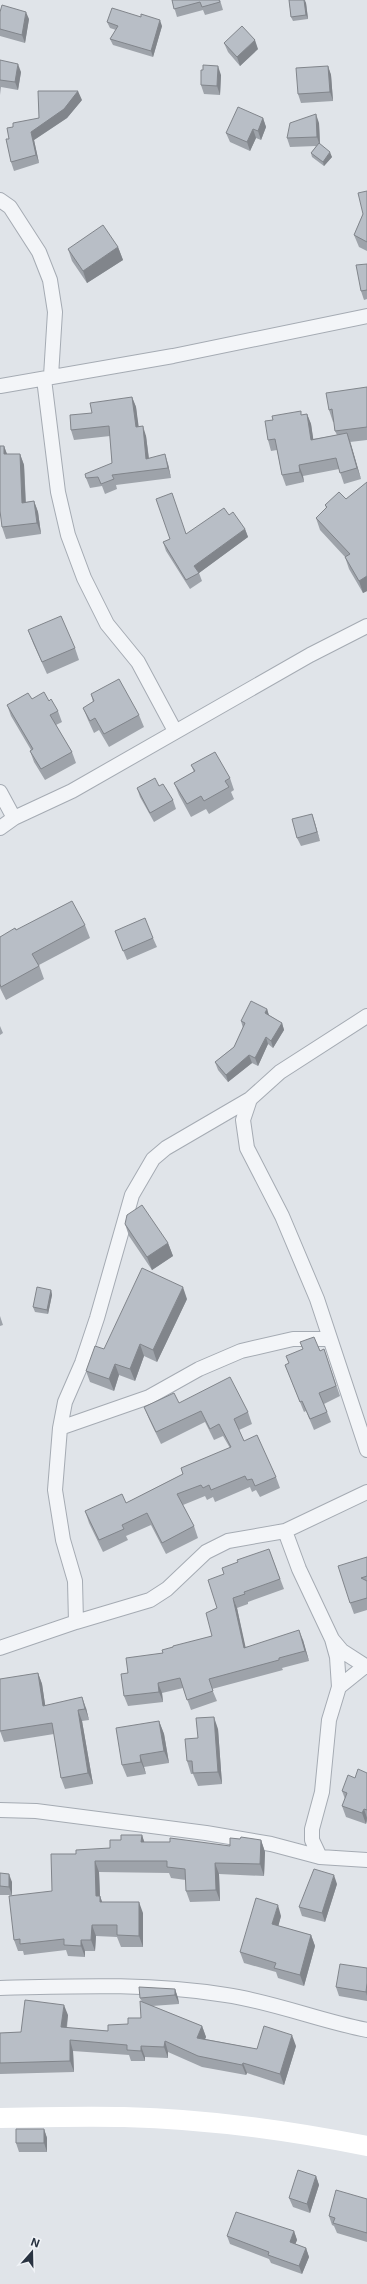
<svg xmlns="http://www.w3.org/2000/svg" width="367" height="2284" font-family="Inter,sans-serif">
  <rect width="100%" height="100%" fill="#e0e4e9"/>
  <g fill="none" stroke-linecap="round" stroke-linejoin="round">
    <!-- minor casing -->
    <g stroke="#a5abb3" stroke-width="16">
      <path id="minor" d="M0,200L10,207L39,252L50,280L55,312L51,376
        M44,379L58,492L68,535L84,578L107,624L138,662L175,731
        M0,386L173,356L367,316
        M0,792L14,818
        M0,828L14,818L72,791L310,655L367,626
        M250,1099L243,1120L247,1148L282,1216L317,1299L367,1450
        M60,1428L149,1397L199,1369L241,1351L293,1339H330
        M285,1531L299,1569L332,1639L342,1651L367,1667
        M76,1622L75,1581L63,1540L55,1490L60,1428L65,1402L82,1363L97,1318L132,1195L153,1159L166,1148L250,1099L280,1072L367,1016
        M332,1639L337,1657L339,1687L329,1720L322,1792L312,1829V1840L320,1857L367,1860
        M0,1648L76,1622L150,1600L167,1589L206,1552L228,1541L285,1531L367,1492
        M339,1687L365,1666
        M0,1810L36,1811L206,1833L271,1844L320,1857
        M0,1988C76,1986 151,1983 226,1995C274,2002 320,2021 367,2030"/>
    </g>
    <!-- minor -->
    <use href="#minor" stroke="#f3f5f8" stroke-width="14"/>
    <!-- secondary -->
    <path stroke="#fff" stroke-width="20" d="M0,2118C41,2117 83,2116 124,2117C206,2119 287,2130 367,2146"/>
  </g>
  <!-- wall -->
  <path fill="#9ea3aa" d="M172,0H220L223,10L205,15L203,10L177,17Z
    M289,0H305L306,3L308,19L293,21L291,17Z
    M0,12L29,19L25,43L0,36Z
    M107,22L162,26L153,57L113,45L110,39L116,30L110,28Z
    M224,43L258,49L240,66L228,52Z
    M0,60L21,72L18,90L1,87L0,95Z
    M328,66L331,75L333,101L301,103L298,94Z
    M221,75L220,95L204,94L201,85Z
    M82,100L67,118L34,140L39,163L14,171L11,162L9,139L13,127L39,118Z
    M263,118L266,127L261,140L256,138L250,151L230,142L226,133Z
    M319,123L320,144L332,157L324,166L312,157L311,153L316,146L290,147L287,138Z
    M367,191V251L359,247L354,235L363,214Z
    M118,247L123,260L87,283L72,261L68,249Z
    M367,264V299L364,300L361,291Z
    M367,387V440L350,442L361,479L344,484L339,469L303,476L304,482L286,486L282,475L277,450L271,451L268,440L302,415L307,414L311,424L313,439L337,435L335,431L334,422H333L329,410Z
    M132,397L136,407L138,426L146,436L149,458L168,464L171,478L116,485L117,489L105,494L102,486L90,488L86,478L112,463L110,436L74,440L71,430L92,413Z
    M4,446L7,454H20L24,465L26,502L34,501L38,512L41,534L6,539L2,527Z
    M367,482V591L363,593L349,569L345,557L320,530L316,518L326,508L325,505L346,499Z
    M229,515L245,529L248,537L199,573L202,581L190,589L166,551L163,542L186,534Z
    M28,630L75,648L79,660L47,674L33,643Z
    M91,694L139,715L144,727L109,747L99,730L94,733L88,720L83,708L93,702Z
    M32,699L49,701L58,711L62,722L56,725L72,752L76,763L45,780L34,762L30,751L31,750L11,716L7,705Z
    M191,765L230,778L234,790L231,792L234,799L209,814L206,809L191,817L179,795L174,783L194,772Z
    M159,786L173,800L176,809L154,822L140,797L137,788Z
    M312,814L320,841L301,846L297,838Z
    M85,925L90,938L39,965L44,979L6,1000L0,988V937L16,930Z
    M115,931L153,938L157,947L127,960Z
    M267,1009L269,1015L282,1023L284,1030L273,1048L268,1044L258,1066L252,1063L228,1082L218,1070L215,1062L234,1047L243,1028L241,1021Z
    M0,1026L3,1033L0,1035Z
    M125,1224L168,1243L173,1256L152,1270L129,1236Z
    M51,1290L52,1295L48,1314L35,1312L33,1307Z
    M187,1299L157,1362L144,1356L135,1381L119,1375L114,1391L90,1382L86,1371L104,1349Z
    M0,1316L3,1325L0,1326Z
    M303,1349L320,1351L324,1349L340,1396L324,1404L331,1422L314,1430L306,1411L304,1412L285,1365L289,1363Z
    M179,1403L248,1412L252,1424L239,1430L244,1441L276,1477L280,1488L260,1497L256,1490L252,1492L250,1487L215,1502L213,1497L207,1500L205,1496L183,1505L194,1526L198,1538L166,1554L151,1525L126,1536L128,1540L103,1552L89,1523L85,1511L126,1503L183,1474L181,1468L230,1448L223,1436L214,1440L205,1422L161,1444L149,1419L144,1407Z
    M269,1549L284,1589L248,1602V1604L237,1608L245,1647L303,1640L309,1661L282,1668L283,1670L212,1689L217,1701L191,1710L183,1688L162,1693L163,1702L128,1706L124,1696L128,1673L173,1647L212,1636L224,1574L238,1562Z
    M367,1557V1610L354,1614L350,1603Z
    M38,1673L42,1684L45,1705L86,1708L89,1720L82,1721L93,1784L65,1789L61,1778L54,1734L4,1742L0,1731Z
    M159,1721L164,1734L169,1763L144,1767L146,1774L127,1777L122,1765Z
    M218,1729L222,1784L198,1786L193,1774H191L187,1761L198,1738Z
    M367,1773V1821L366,1824L346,1817L342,1806L345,1799L342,1791L355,1778Z
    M142,1835L144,1842L230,1846L261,1840L265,1852L264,1876L219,1874L220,1901L190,1902L186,1891V1880L171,1878L169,1873L99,1872L100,1896L102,1902L143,1913V1947H121L117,1937L96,1936L95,1951H85V1957L68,1956L66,1950L24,1955L23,1951H18L14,1940L52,1891L76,1854L110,1848L121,1840Z
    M0,1873L12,1882V1895H0Z
    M337,1884L325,1922L302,1916L299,1907Z
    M281,1916L278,1926L311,1935L315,1946L304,1986L278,1978L276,1972L244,1963L240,1952Z
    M367,1968V2001L339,1996L336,1987Z
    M175,1989L178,1998L179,2004L152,2006L202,2026L206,2037L205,2039L257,2049L296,2046L284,2085L247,2073L246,2075L202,2067L168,2052V2058L145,2057V2061H131L129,2055L73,2051L74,2072L0,2074V2033L21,2032L68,2015L67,2028L108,2031L128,2024L141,2018L142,2002L140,1998Z
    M44,2129L47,2138V2152H19L16,2143Z
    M316,2176L319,2185L310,2213L293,2207L289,2198Z
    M367,2199V2242L337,2233L334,2226L332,2225L329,2216Z
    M294,2231L297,2240L295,2244L306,2248L309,2257L302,2274L271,2263L269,2259L230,2244L227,2236Z"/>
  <!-- shaded-wall -->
  <path fill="#81858b" d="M304,0L306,3L308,19L306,15Z
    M26,12L29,19L25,43L22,35Z
    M160,20L162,26L153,57L151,51Z
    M255,40L258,49L240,66L237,57Z
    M18,64L21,72L18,90L15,82Z
    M218,66L221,75L220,95L217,86Z
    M328,66L331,75L333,101L330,92Z
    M78,91L82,100L67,118L34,140L39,163L36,155L31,132Z
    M316,114L319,123L320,146L317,137Z
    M263,118L266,127L261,140L258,131Z
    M253,129L256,138L250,151L247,142Z
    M330,152L332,157L324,166L323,162Z
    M118,247L123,260L87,283L83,271Z
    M132,397L136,407L140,436L136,427Z
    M307,414L311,424L315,450L311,440Z
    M143,426L146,436L150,469L146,459Z
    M347,433L351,444L361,479L357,468Z
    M4,446L8,457L4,454Z
    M20,454L24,465L26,514L22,503Z
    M165,454L168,464L171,478L168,468Z
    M299,465L303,476L304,482L300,472Z
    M34,501L38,512L41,534L37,523Z
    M245,529L248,537L199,573L194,566Z
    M367,576V591L363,593L359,581Z
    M312,814L315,823L320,841L317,832Z
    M267,1009L269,1016L265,1013Z
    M282,1023L284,1030L273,1048L271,1041Z
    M266,1037L268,1044L258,1066L255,1058Z
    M249,1055L252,1063L228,1082L226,1075Z
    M168,1243L173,1256L152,1270L147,1257Z
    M183,1287L187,1299L157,1362L153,1350Z
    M51,1290L52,1295L48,1314L47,1310Z
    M140,1344L144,1356L135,1381L130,1369Z
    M115,1364L119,1375L114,1391L109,1379Z
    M233,1598L237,1608L248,1658L244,1648Z
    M299,1630L303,1640L309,1661L305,1651Z
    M38,1673L42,1684L47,1717L43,1706Z
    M158,1683L162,1693L163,1702L159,1692Z
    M82,1697L86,1708L89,1720L85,1709Z
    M78,1710L82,1721L93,1784L88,1773Z
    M214,1717L218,1729L222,1784L218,1772Z
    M159,1721L164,1734L169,1763L164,1751Z
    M140,1755L144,1767L146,1774L141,1762Z
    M364,1809L367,1818L366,1824L362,1813Z
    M142,1835L146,1847L141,1842Z
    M261,1840L265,1852L264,1876L260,1864Z
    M95,1861L99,1872L100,1897V1896L104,1907L96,1896Z
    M215,1863L219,1874L220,1901L216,1890Z
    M9,1874L12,1882V1895L9,1887Z
    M334,1875L337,1884L325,1922L322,1913Z
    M139,1902L143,1913V1947L139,1936Z
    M278,1905L281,1916L276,1935L272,1924Z
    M92,1925L96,1936L95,1951L91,1940Z
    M311,1935L315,1946L304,1986L300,1975Z
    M81,1940L85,1951V1957L81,1946Z
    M367,1983V1996L366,1992Z
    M175,1989L178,1998L179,2004L175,1995Z
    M64,2005L68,2015L65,2038L61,2027Z
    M202,2026L206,2037L201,2048L197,2038Z
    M292,2035L296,2046L284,2085L280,2074Z
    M70,2040L73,2051L74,2072L70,2061Z
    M165,2041L168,2052V2058L164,2047Z
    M141,2046L145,2057V2061L141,2051Z
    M243,2063L247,2073L246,2075L242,2065Z
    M44,2129L47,2138V2152L44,2143Z
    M316,2176L319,2185L310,2213L307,2204Z
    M294,2231L297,2240L293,2250L290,2242Z
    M306,2248L309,2257L302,2274L299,2266Z"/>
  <!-- building -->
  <path fill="#b8bec6" stroke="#81858b" d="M172,0H219L220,2L202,7L200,2L174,9Z
    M289,0H304L306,15L291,17Z
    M2,5L26,12L22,35L0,29V12Z
    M112,8L141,17V14L160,20L151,51L110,39L118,26L107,22Z
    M242,26L255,40L237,57L224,43Z
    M0,60L18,64L15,82L0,80Z
    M203,65L218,66L217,86L201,85V70H203Z
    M328,66L330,92L298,94L296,68Z
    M38,91H78L64,109L31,132L36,155L11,162L6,139H9L7,128L13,127V123L39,118Z
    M238,107L263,118L258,131L253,129L247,142L226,133Z
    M316,114L317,137L287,138L290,123Z
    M319,143L330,152L323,162L311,153Z
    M367,191V242L354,235L363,214L358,193Z
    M103,225L118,247L83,271L68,249Z
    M367,264V290L361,291L356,265Z
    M367,387V427L335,431L332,409L329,410L326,393Z
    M132,397L136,427L143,426L146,459L165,454L168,468L112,475L114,479L101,484L98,477L86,478L85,474L112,463L109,426L71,430L70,415L92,413L90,403Z
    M301,411V415L307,414L311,440L347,433L357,468L340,473L336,458L299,465L300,472L282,475L275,439L268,440L265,421L273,420L272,416Z
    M0,446H4V454H20L22,503L34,501L37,523L2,527L0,511Z
    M367,482V576L359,581L345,557L350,554L316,518L327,507L325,505L339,492L346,499Z
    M172,493L186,534L224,508L229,515L233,512L245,529L194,566L199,573L186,580L163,542L170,539L156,499Z
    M61,616L75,648L42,662L28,630Z
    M119,679L139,715L104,734L95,718L90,721L83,708L94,701L91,694Z
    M44,692L49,701L51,699L58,711L50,715L72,752L41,769L30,751L33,749L7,705L28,693L32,699Z
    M215,752L230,778L225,781L229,787L204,801L201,796L187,804L174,783L195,771L191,765Z
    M155,778L159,786L163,784L173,800L150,813L137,788Z
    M312,814L317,832L297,838L292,819Z
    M72,901L85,925L32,954L39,966L1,987L0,984V937L15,928L16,930Z
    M145,918L153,938L123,951L115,931Z
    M251,1001L267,1009L265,1013L282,1023L271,1041L266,1037L255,1058L249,1055L226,1075L215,1062L234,1047L245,1023L241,1021Z
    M142,1205L168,1243L147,1257L125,1224L127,1215Z
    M142,1268L183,1287L153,1350L140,1344L130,1369L115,1364L109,1379L86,1371L95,1346L104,1349Z
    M37,1287L51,1290L47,1310L33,1307Z
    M314,1337L320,1351L324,1349L336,1386L319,1393L327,1412L310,1419L302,1401L300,1402L285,1365L289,1363L286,1356L303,1349L300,1342Z
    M230,1377L248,1412L234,1419L244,1441L257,1435L276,1477L255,1486L252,1479L247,1480L245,1476L211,1490L209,1485L203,1488L201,1485L177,1494L194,1526L162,1543L147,1513L122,1525L124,1529L99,1540L85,1511L122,1494L126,1503L183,1474L181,1468L231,1447L219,1424L210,1429L201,1411L156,1432L144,1407L174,1393L179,1403Z
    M269,1549L280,1579L244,1592L245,1594L233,1598L244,1648L299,1630L305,1651L279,1658V1660L209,1679L213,1691L187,1700L180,1678L158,1683L159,1692L124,1696L121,1674L128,1673L126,1658L163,1653L162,1650L173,1647V1646L212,1636L206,1613L217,1608L208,1580L224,1574L222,1568L238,1562L237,1560Z
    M367,1557V1576L361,1578L367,1581V1598L350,1603L338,1566Z
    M38,1673L43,1706L82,1697L85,1709L78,1710L88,1773L61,1778L52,1723L0,1731V1679Z
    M214,1717L218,1772L193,1773L192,1761H187L185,1739L198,1738L196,1718Z
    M159,1721L164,1751L140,1755L141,1762L122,1765L116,1728Z
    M358,1769L367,1773V1810L364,1809L362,1813L342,1806L347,1793L342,1791L348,1775L355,1778Z
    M121,1835H142L141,1842H170V1838L230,1846V1838L240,1839L241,1837L261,1840L260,1864L215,1863L216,1890L186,1891L185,1869L167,1867V1861H95L96,1896H100V1902H139V1936L117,1935V1925H92L91,1940H81V1946L64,1945V1939L20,1944V1939L14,1940L9,1896L52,1891L51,1854H76V1850L110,1848V1840H121Z
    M314,1869L334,1875L322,1913L299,1907Z
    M0,1873L9,1874V1887L0,1886Z
    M256,1898L278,1905L272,1924L311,1935L300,1975L274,1968L276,1963L240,1952Z
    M340,1964L367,1968V1983L366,1992L336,1987Z
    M139,1987L175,1989V1995L140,1998Z
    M25,2000L64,2005L61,2027L108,2031V2025L128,2024V2018H141L140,2001L202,2026L197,2038L257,2049L264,2026L292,2035L280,2074L243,2063L242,2065L198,2056L165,2041L164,2047L141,2046V2051L127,2050V2045L70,2040V2061L0,2063V2033L21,2032Z
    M16,2129H44V2143H16Z
    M298,2170L316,2176L307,2204L289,2198Z
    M336,2190L367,2199V2233L333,2223L335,2218L329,2216Z
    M236,2212L294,2231L290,2242L306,2248L299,2266L268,2255L269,2252L227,2236Z"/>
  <!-- north arrow -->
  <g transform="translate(32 2252) rotate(20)" stroke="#f0f3f7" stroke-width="3" paint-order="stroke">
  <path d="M0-3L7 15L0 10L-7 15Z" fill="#293341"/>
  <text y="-6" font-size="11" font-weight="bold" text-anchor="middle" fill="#293341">N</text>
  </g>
</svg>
